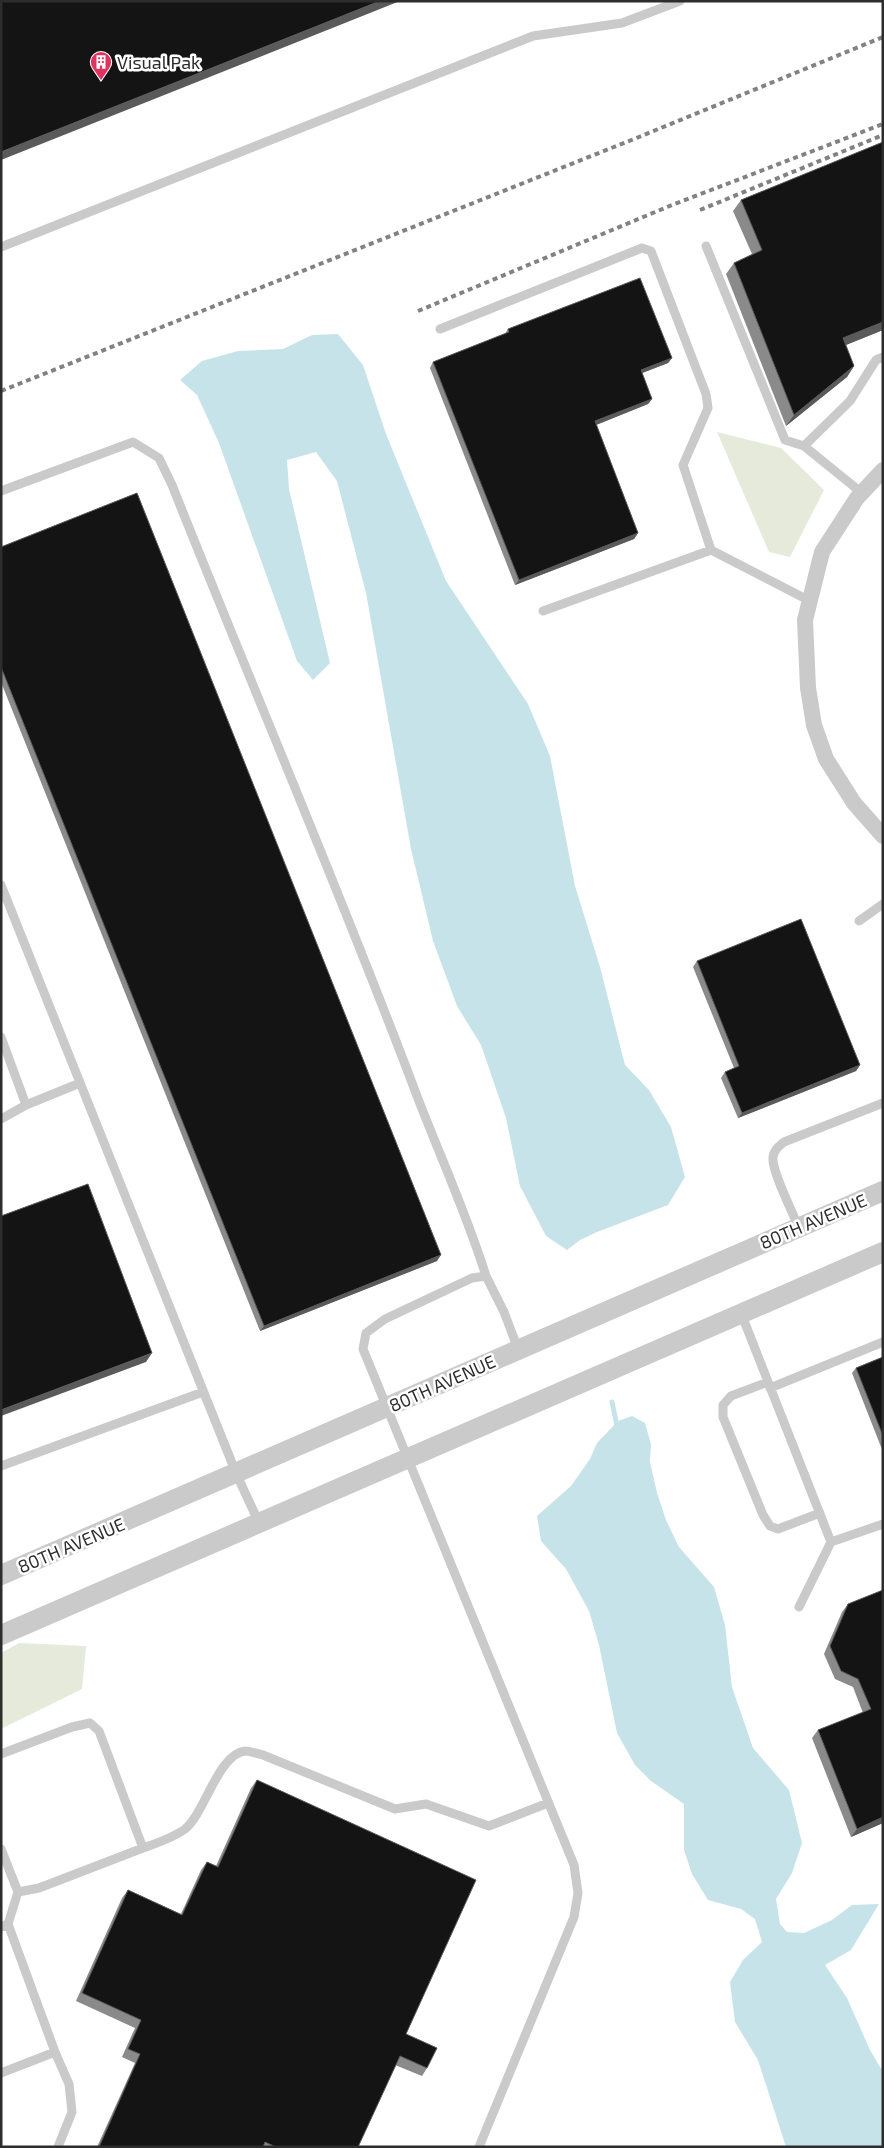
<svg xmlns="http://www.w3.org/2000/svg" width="884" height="2148" font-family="'Exo 2',sans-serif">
  <rect width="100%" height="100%" fill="#fff"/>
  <!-- green -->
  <path fill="#e6eadb" d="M717,432L781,448L824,490L790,557L769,552Z
    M19,1643L86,1646L82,1689L1,1729V1653Z"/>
  <!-- water -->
  <path fill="#c7e3ea" d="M338,334L363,365L386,434L446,581L528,704L550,756L575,886L600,967L625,1065L649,1090L671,1127L685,1177L668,1205L597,1232L580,1240L567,1250L546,1236L520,1186L506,1118L481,1045L457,1006L433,941L411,849L366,593L337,481L316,452L287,460L289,489L330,663L313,680L297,661L219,443L197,395L180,380L202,361L238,351L283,349L312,335Z
    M632,1416L645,1423L651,1444L650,1462L657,1493L666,1520L679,1547L714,1587L725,1625L732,1687L753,1748L789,1790L802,1843L792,1873L776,1899L780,1924L787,1932L804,1933L832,1920L852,1905L879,1904L851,1950L825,1965L847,1998L870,2050L883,2072V2147H786L758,2060L735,2022L730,1982L743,1960L762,1942L755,1919L741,1909L708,1900L692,1874L684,1850V1804L651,1781L635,1765L617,1733L599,1645L589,1611L566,1569L541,1541L537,1516L571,1486L590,1459L597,1443L618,1421Z"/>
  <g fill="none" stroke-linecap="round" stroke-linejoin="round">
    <!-- stream -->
    <path stroke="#c7e3ea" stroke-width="5" d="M612,1402L617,1426"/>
    <!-- service -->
    <path stroke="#cacaca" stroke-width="9" d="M706,246L785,440L804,446
      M1,247L533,36L622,23L680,1
      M440,329L642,248L651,251L706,394L708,408L683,465L711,550
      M1,491L133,442L159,458L172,485C253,689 340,891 417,1096C440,1156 467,1215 486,1276
      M862,493L804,446L850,401L876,360L883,357
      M543,611L711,550L810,601
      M1,885L236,1473L259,1523
      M859,921L883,904
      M1,1037L26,1105L1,1119
      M26,1105L80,1083
      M799,1228C793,1213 771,1170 773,1157C774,1150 779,1146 784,1142L883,1103
      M741,1313L831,1542L883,1524
      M768,1382L731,1396L723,1405V1417L763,1515L770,1526L778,1529L820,1513
      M770,1388L883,1342
      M1,1466L203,1392
      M799,1607L831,1542
      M1,1754L72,1727L90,1723L99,1731L143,1848L39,1888L18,1892
      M143,1848C157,1843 173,1838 185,1829C205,1813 218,1754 245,1751C250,1751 258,1754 263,1755L395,1809L426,1804L489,1826L548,1803
      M1,1849L18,1892L8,1924L1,1927
      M55,2052L69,2084L72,2112L58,2147
      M1,2073L55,2052L8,1924
      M479,2147L574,1917L578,1893L574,1865L363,1349L366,1333L385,1319L472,1278L486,1276L504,1312L518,1349"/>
    <!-- minor -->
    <path stroke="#cacaca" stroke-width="16" d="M883,470L857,498L822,552L805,620L808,688L814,725L826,759L854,803L883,836"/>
    <!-- tertiary -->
    <path stroke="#cacaca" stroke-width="20" d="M1,1575L883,1191
      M1,1635L883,1252"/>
    <!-- rail -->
    <path stroke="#828282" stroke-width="4" stroke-dasharray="5 4" stroke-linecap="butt" d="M700,210L883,135
      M418,311L672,205L883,124
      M1,391L634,139L883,37"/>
  </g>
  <!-- wall -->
  <path fill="#8a8a8a" d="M883,142V330L846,345L854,366L847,377L786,426L726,274L734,263L752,254L733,211L741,200Z
    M508,329L672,358L668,363L642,373L652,399L648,404L596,425L638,533L634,539L515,585L430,368L433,362L505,334Z
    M1,547L437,1261L260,1331L1,682Z
    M697,961L860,1065L856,1071L738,1118L721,1078L725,1072L734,1068L693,967Z
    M883,1357V1452L852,1373L856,1368Z
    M883,1590V1823L851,1837L812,1738L818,1730L863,1713L853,1687L835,1679L824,1654L842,1612L848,1604Z
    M257,1780L406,2034L427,2068L422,2076L395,2065L358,2147H97L135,2063L122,2057L135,2028L76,2001L122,1898L128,1890L181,1914L201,1870L207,1862L216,1866L251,1788Z"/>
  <!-- shaded-wall -->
  <path fill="#5a5a5a" d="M380,1H400L1,160V152Z
    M883,322V330L836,349L843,338Z
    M672,358L668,363L637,375L641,370Z
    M854,366L847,377L786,426L794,415Z
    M652,399L648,404L591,427L595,421Z
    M638,533L634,539L515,585L519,580Z
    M860,1065L856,1071L738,1118L742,1113Z
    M441,1255L437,1261L260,1331L264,1326Z
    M152,1353L146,1362L1,1416V1410Z
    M883,1817V1823L851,1837L857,1829Z"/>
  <!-- building -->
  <path fill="#141414" stroke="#5a5a5a" d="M1,1H380L1,152Z
    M883,142V322L843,338L854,366L794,415L734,263L762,250L741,200Z
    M640,278L672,358L641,370L652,399L595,421L638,533L519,580L433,362L509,332L508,329Z
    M137,493L441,1255L264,1326L1,667V547Z
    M801,919L860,1065L742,1113L725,1072L739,1066L697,961Z
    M88,1184L152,1353L1,1410V1216Z
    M883,1357V1436L856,1368Z
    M883,1590V1817L857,1829L818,1730L871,1709L858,1679L841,1671L830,1646L848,1604Z
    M257,1780L476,1880L406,2034L437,2048L427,2068L400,2056L358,2147H276L265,2142L263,2147H99L140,2054L128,2049L141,2020L82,1993L128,1890L182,1915L207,1862L218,1867Z"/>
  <!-- icons -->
  <defs>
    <g id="building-pin" transform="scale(1.125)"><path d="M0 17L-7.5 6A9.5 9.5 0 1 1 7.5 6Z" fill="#e03360" stroke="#fff"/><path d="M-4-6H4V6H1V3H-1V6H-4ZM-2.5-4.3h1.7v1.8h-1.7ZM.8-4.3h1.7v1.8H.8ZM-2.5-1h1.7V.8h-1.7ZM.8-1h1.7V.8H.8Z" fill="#fff"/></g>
  </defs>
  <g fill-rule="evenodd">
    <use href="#building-pin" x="101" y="62"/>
  </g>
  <g text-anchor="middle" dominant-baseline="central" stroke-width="5" stroke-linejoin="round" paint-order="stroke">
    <!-- poi labels -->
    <g font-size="18" fill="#2d2d2d" stroke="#fff" text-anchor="start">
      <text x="117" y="62">Visual Pak</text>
    </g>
    <!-- street labels -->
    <g font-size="18" fill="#2d2d2d" stroke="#fff">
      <text transform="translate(813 1221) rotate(-23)">80TH AVENUE</text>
      <text transform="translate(442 1383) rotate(-24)">80TH AVENUE</text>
      <text transform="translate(71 1545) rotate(-23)">80TH AVENUE</text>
    </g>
  </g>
  <!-- border -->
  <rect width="884" height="2148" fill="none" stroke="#2d2d2d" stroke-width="5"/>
</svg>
